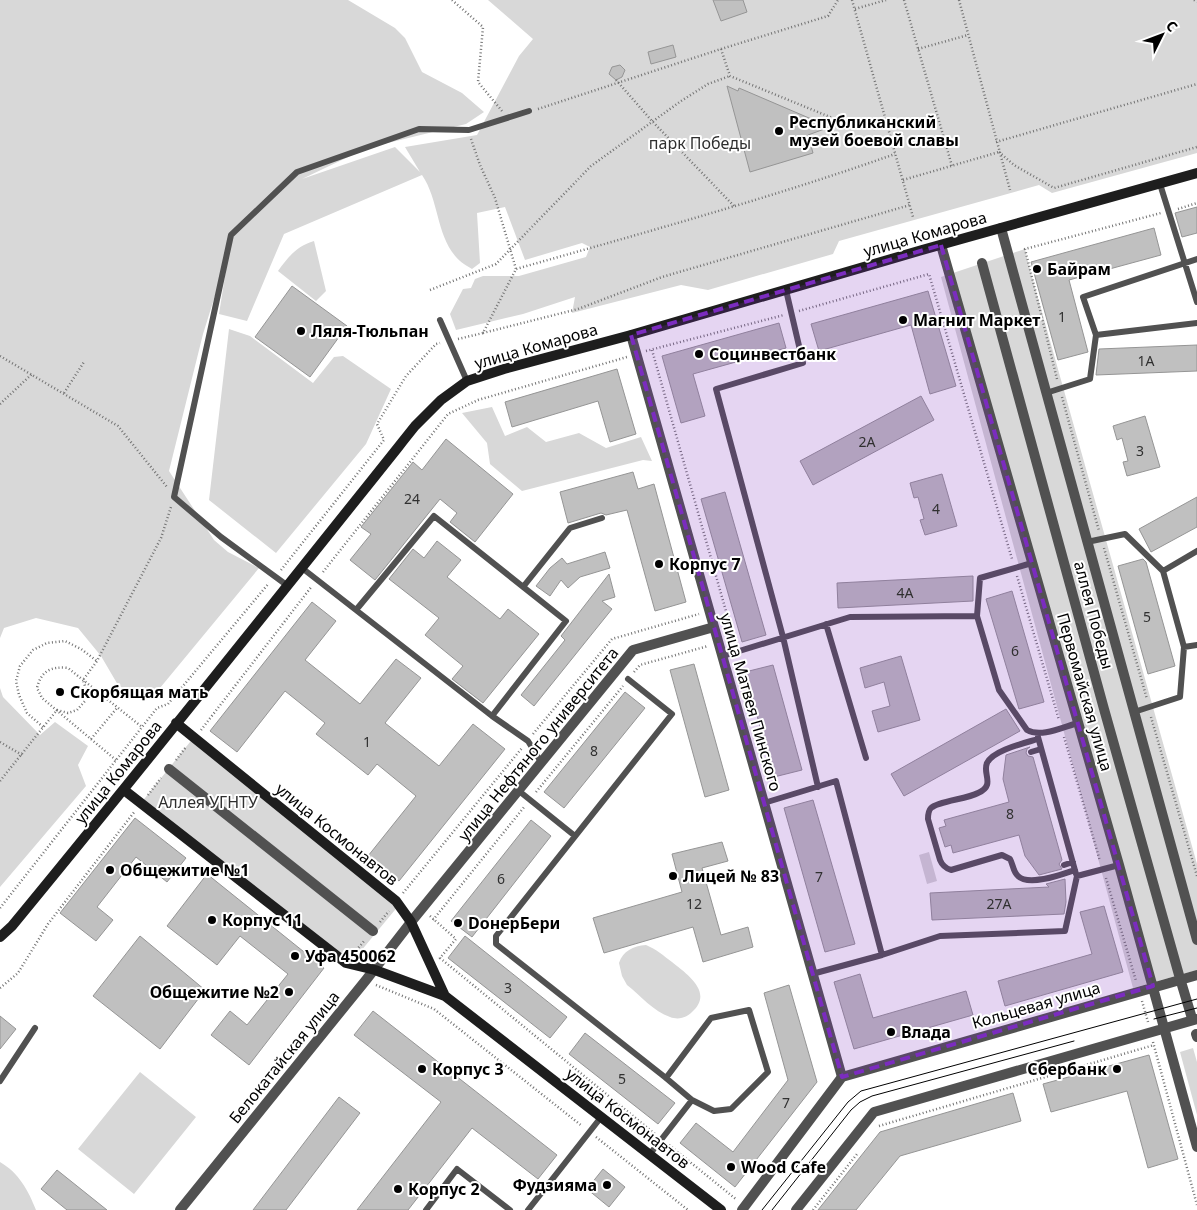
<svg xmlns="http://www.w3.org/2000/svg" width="1197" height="1210" font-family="'Noto Sans',sans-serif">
  <rect width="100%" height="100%" fill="#fff"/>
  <!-- green -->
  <path fill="#d8d8d8" d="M0,0H348L395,28L405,38L422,72L462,93L484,112L466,124L367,148L302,179L395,147L420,172L405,147L477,135L519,56L533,39L488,0H1197V153L1052,193L1039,185L839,241L833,254L708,290L681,285L572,313L575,297L523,314L456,330L450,314L463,289L471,288L475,279L483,276H519L586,257L590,247L582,243L525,260L505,207L477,213L480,263L472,269C467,266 460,262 456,257C436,234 439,200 422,175L284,234L247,321L219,314L229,251L203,334L169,471L214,540L228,552L259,568L155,694L138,698L118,685L101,656L78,628L36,618L4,628L0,638Z
    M314,241L326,291L316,301L278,271C288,257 297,246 314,241Z
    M1025,249L1029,266L1197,864V970L1133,988L941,277Z
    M229,329L250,336L313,383L334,357L343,356L391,389L366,444L276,553L209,500Z
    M492,407L505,436L527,427L546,442L579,433L606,448L641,437L652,461L643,460L522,491L490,464L487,443L462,413Z
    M0,688L3,697L40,735L55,722L88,746L78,765L86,786L0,887Z
    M194,737L399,905L356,957L346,963L141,803Z
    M929,852L937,881L927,884L919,855Z
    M646,945C656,949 664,956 672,962C687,974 715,993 691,1013C685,1018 678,1020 670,1017C654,1012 640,995 627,985L622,976L619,963C623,951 633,946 646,945Z
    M1193,1048L1197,1062V1115L1180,1052Z
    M140,1072L196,1117L134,1194L78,1149Z
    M0,1162C19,1173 28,1190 36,1210H0Z"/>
  <!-- building -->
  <path fill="#c0c0c0" stroke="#959595" d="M713,0H743L747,12L721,21Z
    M673,45L676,57L651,64L648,52Z
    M620,65L625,70L622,77L616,80L609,74L612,67Z
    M727,86L738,91L739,88L830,127L808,135L813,153L750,172Z
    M1197,207V233L1182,237L1175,213Z
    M1154,228L1161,255L1069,280L1088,352L1058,360L1031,262Z
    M292,286L347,326L310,377L255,337Z
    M928,291L956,386L930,394L911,325L819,351L811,324Z
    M779,323L786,348L693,374L705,416L681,423L662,356Z
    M1197,345V371L1096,375L1099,349Z
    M617,369L636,434L610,442L598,401L512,427L505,402Z
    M921,396L934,420L813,485L800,461Z
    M1145,416L1160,467L1127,476L1123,462L1128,461L1122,438L1117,440L1113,426Z
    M446,439L513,494L475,542L450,522L457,513L440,499L375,580L350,560L371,534L361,527L413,462L422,470Z
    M633,472L638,489L654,484L686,602L655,611L627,510L606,515L601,513L568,523L560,492Z
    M942,474L957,526L925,535L920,520L924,519L918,497L914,498L910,483Z
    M725,492L766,635L742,642L701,499Z
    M1197,497V527L1151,552L1139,529Z
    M437,541L461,560L447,577L500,619L508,609L539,634L483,703L452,679L463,666L425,635L439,618L389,579L413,549L424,558Z
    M605,552L610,568L580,577L568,588L561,580L550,596L536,586L550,568L562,558L567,564Z
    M1143,559L1146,562L1175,666L1148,674L1118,566Z
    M609,574L615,597L602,601L612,609L534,706L521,695L565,640L561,636Z
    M973,576V601L838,608L837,583Z
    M1012,591L1044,702L1019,709L986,599Z
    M312,602L336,621L305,660L360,704L396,659L421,678L385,723L439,766L473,724L505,749L399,881L368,856L416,796L377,764L368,775L316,734L325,723L285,691L237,752L210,731Z
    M901,656L920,720L878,732L872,711L890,706L884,682L865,688L860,668Z
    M694,664L729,790L705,797L670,670Z
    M773,665L802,770L774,777L745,672Z
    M625,692L645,708L564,808L544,792Z
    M1006,709L1020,731L904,796L891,774Z
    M1030,747L1027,749L1026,753L1028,756L1033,757L1062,860L1059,864L1062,869L1039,875L1025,856L1019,835L953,853L951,845L945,847L939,828L946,826L944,820L1009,802L1003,779L1006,755Z
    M813,800L855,944L825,952L784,808Z
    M135,818L186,858L167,882L136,857L97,907L113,920L96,941L60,913Z
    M531,820L551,836L472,937L451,921Z
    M722,842L728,861L702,868L721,935L748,927L753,947L703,962L693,927L604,953L593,918L682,892L672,854Z
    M207,874L324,968L249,1065L211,1035L230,1011L247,1025L288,974L240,936L217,965L167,926Z
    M1065,879L1066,902L1064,914L932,920L930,893L1049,887L1046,884Z
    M1104,906L1123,972L1005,1006L998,981L1092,954L1080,912Z
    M140,936L205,990L160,1049L93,996Z
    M465,936L567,1017L550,1038L448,958Z
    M860,974L873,1018L966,991L973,1015L854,1049L834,982Z
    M789,985L817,1082L735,1187L680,1143L696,1123L733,1152L788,1080L764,993Z
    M373,1011L557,1155L538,1179L472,1128L408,1210H357L441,1102L354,1035Z
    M0,1016L16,1029L0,1049Z
    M585,1033L675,1103L658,1124L569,1054Z
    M1149,1055L1178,1159L1148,1168L1127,1091L1051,1112L1043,1084Z
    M1013,1093L1021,1121L900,1156L856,1210H818L880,1132Z
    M339,1097L360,1113L286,1210H253Z
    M603,1169L625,1187L609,1207L587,1189Z
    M57,1170L107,1210H67L41,1189Z"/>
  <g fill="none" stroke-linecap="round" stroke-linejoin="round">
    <!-- path -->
    <path stroke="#737373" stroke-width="2.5" stroke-dasharray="1 2.5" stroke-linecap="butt" d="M452,0L483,27L478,82L502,111
      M852,0L913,217
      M904,0L952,166
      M959,0L1010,190
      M1194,0L1197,2
      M855,9L886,0
      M721,49L730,76L852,126L875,129L887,125
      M918,49L968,35
      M616,80L652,121L734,206
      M538,109L721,49L828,16L838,0
      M471,139L480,165L495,198L516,269
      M996,142L1197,84
      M999,152L1014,165L1054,188L1197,147
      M903,180L999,152
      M1178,209L1197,203
      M430,290L496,264L591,166L681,101L708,84L730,76
      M799,311L929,274L1012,559
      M483,333L578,309L662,277L910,205
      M458,339L483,333L516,269C643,233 771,198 895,154
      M652,350L735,643
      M646,351L784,315
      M0,356L118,426L167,487
      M1057,379L1025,249L1161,213
      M64,393L84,362
      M1062,397L1099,531
      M0,404L32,374
      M1104,548L1147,699
      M281,570L384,440L377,424L406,376L436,344L440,343
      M323,572L448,414L478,400L627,357
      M1017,576L1059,720
      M634,672L640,665L708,646
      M1151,717L1197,876
      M43,727L27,713L19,695L16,681L20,666L33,650L47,643L65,641L81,649L97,661
      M201,730L312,586
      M533,734L612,639L699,614
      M1064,737L1100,861
      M91,739L117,708
      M0,742L22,755
      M116,760L42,698L37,688C41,671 51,666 68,668L142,727
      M176,760L186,747
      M0,781L57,710L68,713L77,710L85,701L87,692L83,680L97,661L161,538L171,507
      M536,792L623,686
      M148,795L161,778
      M1106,878L1136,981
      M403,893L522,748
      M0,908L157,708L168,704L269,583
      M430,916L456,939L440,958L655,1134
      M433,920L525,806
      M380,922L389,911
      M354,953L365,940
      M376,985L434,1009L582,1126
      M0,988L18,973L48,924L135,811
      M1142,1001L1148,1022
      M1153,1042L1197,1205
      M879,1126L1154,1045
      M596,1137L688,1210
      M669,1145L737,1200
      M813,1210L857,1154"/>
    <!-- service -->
    <path stroke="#515151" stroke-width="6" d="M1160,184L1197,302
      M786,290L803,363L716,389L783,637L818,787
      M440,320L467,381
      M1096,335L1083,297L1197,259
      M1046,393L1090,379L1096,335L1197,323
      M1087,542L1125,534L1163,571L1184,647L1180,697L1134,712
      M1032,563L980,578L977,616L999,690L1027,730C1041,738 1063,727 1078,723
      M302,568L492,716L528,741L541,762
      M1163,571L1197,551
      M288,586L221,537L174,497L231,235L297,172L419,129L469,130L529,111
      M523,587L570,528L602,518
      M356,610L434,516L566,621L492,716
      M826,624L866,758
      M1184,647L1197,645
      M723,656L850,617L977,616
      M628,679L672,714L496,936V944L666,1078L692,1100
      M1038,737L1076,874
      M1038,739C1025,743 993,750 987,763C982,774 996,785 978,793C967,799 938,801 931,808C928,811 928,815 928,819L940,860C942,865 945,868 951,870L1002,855L1010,859C1013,864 1013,872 1018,876C1029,887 1063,874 1075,870
      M1031,752L1041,749
      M519,791L575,836
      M764,803L836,781L882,955L812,974
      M1064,865L1073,862
      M882,955L940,936L1065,931L1077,876L1119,865
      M0,1081L35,1028
      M650,1154L692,1100L714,1111L731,1109L768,1072L749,1010L711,1018L666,1078
      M426,1210L457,1169L510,1210
      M528,1210L602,1116"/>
    <!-- pedestrian -->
    <path stroke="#515151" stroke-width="10" d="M982,263L1104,709L1179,975
      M169,769L373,931
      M1182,985L1191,1015
      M1196,1034L1197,1037"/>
    <!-- minor -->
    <path stroke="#515151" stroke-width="10" d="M631,335L842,1077
      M180,1210L366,980L411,922L633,650L714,627"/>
    <!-- tertiary -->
    <path stroke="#515151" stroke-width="10" d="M1001,228L1197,940
      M941,245L1119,865L1197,1147
      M742,1210L842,1077L1197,975
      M796,1210L874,1112L1197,1019"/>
    <!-- secondary -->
    <path stroke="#1e1e1e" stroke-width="10" d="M176,723L396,901L411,922L445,996
      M124,790L346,963L375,970L445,996L721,1210
      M0,937L12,926C148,761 281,594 415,426L441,400L467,381L504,369L631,335L922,250L1197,173"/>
    <!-- tram -->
    <path stroke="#000" stroke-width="1" d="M1154,1019L1197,1008
      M762,1210L848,1102L861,1091L1197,999
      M772,1210L851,1110L860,1102L872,1096L1074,1041"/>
  </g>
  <!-- marked area -->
  <path fill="#7b2cbf" fill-opacity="0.2" stroke="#7b2cbf" stroke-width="4" stroke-dasharray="10 6" stroke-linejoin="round" d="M941,245L1153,986L842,1077L631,335Z"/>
  <!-- markers -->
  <g fill="#000" stroke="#fff" stroke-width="2">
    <circle cx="779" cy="131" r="5"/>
    <circle cx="1037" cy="269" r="5"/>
    <circle cx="903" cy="320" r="5"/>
    <circle cx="301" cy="331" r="5"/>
    <circle cx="699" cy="354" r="5"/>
    <circle cx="659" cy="564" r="5"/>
    <circle cx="60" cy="692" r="5"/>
    <circle cx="110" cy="870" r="5"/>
    <circle cx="673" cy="876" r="5"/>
    <circle cx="212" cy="920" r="5"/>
    <circle cx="458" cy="923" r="5"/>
    <circle cx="295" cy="956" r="5"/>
    <circle cx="289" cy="992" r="5"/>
    <circle cx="891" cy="1032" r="5"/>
    <circle cx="422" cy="1069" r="5"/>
    <circle cx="1117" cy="1069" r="5"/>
    <circle cx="731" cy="1167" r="5"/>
    <circle cx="607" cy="1185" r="5"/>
    <circle cx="398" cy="1189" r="5"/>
  </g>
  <g text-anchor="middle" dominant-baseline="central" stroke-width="4" stroke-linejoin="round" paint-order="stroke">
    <!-- number labels -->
    <g font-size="14" fill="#303030">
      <text x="1062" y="316">1</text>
      <text x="1146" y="360">1А</text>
      <text x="867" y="441">2А</text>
      <text x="1140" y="450">3</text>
      <text x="412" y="498">24</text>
      <text x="936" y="508">4</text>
      <text x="905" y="592">4А</text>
      <text x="1147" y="616">5</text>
      <text x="1015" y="650">6</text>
      <text x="367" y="741">1</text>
      <text x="594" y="750">8</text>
      <text x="1010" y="813">8</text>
      <text x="819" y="876">7</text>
      <text x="501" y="878">6</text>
      <text x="694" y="903">12</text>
      <text x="999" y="903">27А</text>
      <text x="508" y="987">3</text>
      <text x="622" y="1078">5</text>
      <text x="786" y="1102">7</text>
    </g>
    <!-- poi labels -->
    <g font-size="16" font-weight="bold" fill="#000" stroke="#fff" text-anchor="start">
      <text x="789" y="122">Республиканский<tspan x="789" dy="18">музей боевой славы</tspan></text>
      <text x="1047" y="269">Байрам</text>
      <text x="913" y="320">Магнит Маркет</text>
      <text x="311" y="331">Ляля-Тюльпан</text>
      <text x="709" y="354">Социнвестбанк</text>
      <text x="669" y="564">Корпус 7</text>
      <text x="70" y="692">Скорбящая мать</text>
      <text x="120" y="870">Общежитие №1</text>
      <text x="683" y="876">Лицей № 83</text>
      <text x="222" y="920">Корпус 11</text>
      <text x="468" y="923">DонерБери</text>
      <text x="305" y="956">Уфа 450062</text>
      <text x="279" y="992" text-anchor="end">Общежитие №2</text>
      <text x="901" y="1032">Влада</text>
      <text x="432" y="1069">Корпус 3</text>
      <text x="1107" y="1069" text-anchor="end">Сбербанк</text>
      <text x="741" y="1167">Wood Cafe</text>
      <text x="597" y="1185" text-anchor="end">Фудзияма</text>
      <text x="408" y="1189">Корпус 2</text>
    </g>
    <!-- park labels -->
    <g font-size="16" fill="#2f2f2f" stroke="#fff">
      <text x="700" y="143">парк Победы</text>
      <text x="208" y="802">Аллея УГНТУ</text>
    </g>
    <!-- street labels -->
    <g font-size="16" fill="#000" stroke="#fff">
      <text transform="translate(925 234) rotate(-16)">улица Комарова</text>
      <text transform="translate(536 346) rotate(-16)">улица Комарова</text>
      <text transform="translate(1094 615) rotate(75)">аллея Победы</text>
      <text transform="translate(1085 692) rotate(74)">Первомайская улица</text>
      <text transform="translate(751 702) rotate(74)">улица Матвея Пинского</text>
      <text transform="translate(538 744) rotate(-51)">улица Нефтяного университета</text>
      <text transform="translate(118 772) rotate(-51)">улица Комарова</text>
      <text transform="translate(337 834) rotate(39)">улица Космонавтов</text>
      <text transform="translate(1036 1005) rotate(-16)">Кольцевая улица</text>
      <text transform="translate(284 1057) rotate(-51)">Белокатайская улица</text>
      <text transform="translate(628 1118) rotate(38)">улица Космонавтов</text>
    </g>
  </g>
  <!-- north arrow -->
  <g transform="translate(1162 35) rotate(48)" stroke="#ffffff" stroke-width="4" paint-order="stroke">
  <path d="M0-4L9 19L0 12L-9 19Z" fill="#000000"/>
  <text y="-8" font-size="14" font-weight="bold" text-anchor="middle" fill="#000000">С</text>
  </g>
</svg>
